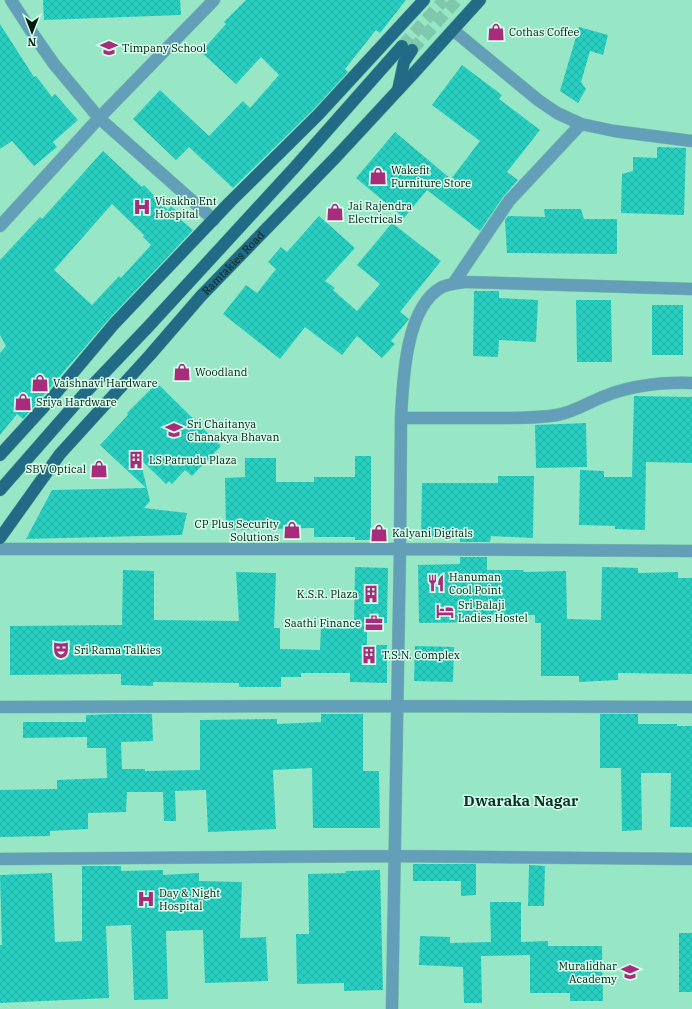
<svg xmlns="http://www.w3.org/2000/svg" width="692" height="1009" font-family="'IBM Plex Serif',serif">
  <defs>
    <pattern id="building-cross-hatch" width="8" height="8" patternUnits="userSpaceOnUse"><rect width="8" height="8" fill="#28cfc1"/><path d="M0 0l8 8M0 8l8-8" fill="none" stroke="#22b1a5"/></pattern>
  </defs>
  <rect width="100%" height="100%" fill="#97e7c6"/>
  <!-- building -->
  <path fill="url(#building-cross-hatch)" fill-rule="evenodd" d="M43,0H180L181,15L44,20Z
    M246,0H406L380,33L376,30L345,69L348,72L313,110L233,188L189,147L176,160L133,119L160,90L209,136L243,101L250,108L279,75L261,57L236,84L201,52L226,24L224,22Z
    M0,24L34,77L36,76L52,97L55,94L78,120L53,142L57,147L34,166L12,141L0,149Z
    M579,27L608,35L603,55L590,51L581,82L586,89L578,103L560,91Z
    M462,65L502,95L499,99L540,130L507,172L518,180L503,197L480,231L427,190L404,218L356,178L395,132L451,179L480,141L432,105Z
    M657,147L686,148L684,215L621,213L622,174L633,171V157L657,158Z
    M103,151L142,187L144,185L168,210L171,206L183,217L181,220L193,230L109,319L23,419L17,414L0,435V353L6,346L0,335V260L40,217L42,219ZM112,204L144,235L143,237L151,245L121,278L119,276L92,305L54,270Z
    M544,209H581L584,219H617V254L507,253L505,220L508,216L545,217Z
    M319,216L355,248L325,281L335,288L333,290L357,311L380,284L357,265L392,223L441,261L400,312L409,319L391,341L395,344L382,358L357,336L342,355L305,327L280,359L223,314L246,285L257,293L276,269L268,262L281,247L287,252Z
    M474,291H499V298L538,300L536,342L499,340L498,357L473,356Z
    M576,300H611L612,362H577Z
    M652,305H683V355H652Z
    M157,383L221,446L192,476L185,470L172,484L169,481L166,484L140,459L150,501L144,508L187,513L182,535L26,539L52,490L146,488L100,445L128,415L127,413Z
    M634,396L692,397V463L646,462L645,530L615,529V526L579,525L580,470L604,471V477H632Z
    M586,423L587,467L536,468L535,425Z
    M355,456H371V540H355V537H314V528L226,530L225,478L245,477V458H276V482H314V477H355Z
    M498,476H534L533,538L491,536L490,542H460V538H421L422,483H498Z
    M460,557H487V570H524L523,572L566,571L567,619L601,620L602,567L638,568V573L678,572V578H692V674L618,673V680L579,682V676H541V623H535V615H487V622L419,623L418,565L460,564Z
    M355,567L388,568L387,623H367V645H387V683L350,682V673H301V677H281V687H239V683L153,682V686L121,685V674L10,675V626L122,625L123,570L154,571V620L239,621L236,572L276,573L274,628H280V649L320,650L321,627H354Z
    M415,646L454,647L453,682L414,681Z
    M115,714H152L153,741L121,742L122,769H145V771L200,770V720L277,719V724L321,722V714H363V771H379L380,828H313L312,768L273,770L276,829L208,832L206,790L175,791L176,821H164L163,792H127L126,812L88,813V829L50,831V836L0,837V790L57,789V780L107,778L106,748H87V737L23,738V722H86V715Z
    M600,714H638V724H677V726H692V827H670L671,773H641L642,830L622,831L621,768H600Z
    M413,864H476V895L461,896V881H413Z
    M529,865L545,866L544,906H528Z
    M82,866H121V871L163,870V875L199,873V881L242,882L240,938L266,937L268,981L205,983L203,930L166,931L168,999L134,1000L131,925L106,926L109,998L0,1003V945H2L0,875L52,873L55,942L82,941Z
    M380,870L383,990L344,991V983L297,984L296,934H309L308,874L346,873L345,871Z
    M490,902H521V942L548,941V946H602L603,1001H570V993H530V955L481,956L482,1003H464L463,967L419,965L420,936L450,937V943L491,942Z
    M679,933H692V992H679Z"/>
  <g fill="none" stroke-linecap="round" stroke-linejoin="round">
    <!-- primary-tunnel -->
    <path stroke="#80c8ab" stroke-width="12" stroke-dasharray="12 6" stroke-linecap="butt" d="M402,46L444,0
      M412,50L457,0"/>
    <!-- street casing -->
    <g stroke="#7cc2a5" stroke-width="13">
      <path id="street" d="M11,0L33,34L54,64L99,118L214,220
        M453,30L538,100L557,113L581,124L614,131L692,141
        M0,226L99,118L214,0
        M453,284L509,201L581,124
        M692,383C662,382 633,385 605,396C589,402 575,412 557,415C532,419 508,418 484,418C456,418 429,418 401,418L400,549L692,551
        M401,418C403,381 405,307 442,287C449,284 458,283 466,282L692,289
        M0,549H400L392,1009
        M0,707L397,706L692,707
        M0,859L394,856L692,859"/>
    </g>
    <!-- primary casing -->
    <g stroke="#7cc2a5" stroke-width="13">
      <g id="primary">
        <path d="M398,90L404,62L412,50"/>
        <path d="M0,455L51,399L114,324L230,202L318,115L424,0"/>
        <path d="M0,490L85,393L148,327L295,167L402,46"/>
        <path id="s1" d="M0,538L60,454L150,355L201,296L336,157L413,74L480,0"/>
      </g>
    </g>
    <!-- street -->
    <use href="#street" stroke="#639fb8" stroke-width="12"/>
    <!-- primary -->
    <use href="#primary" stroke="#226b86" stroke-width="12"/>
  </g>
  <!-- icons -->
  <defs>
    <g id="shop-bare" transform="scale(1.38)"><path d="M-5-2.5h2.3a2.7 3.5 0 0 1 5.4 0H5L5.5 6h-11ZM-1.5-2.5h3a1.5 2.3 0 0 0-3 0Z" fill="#a92b7b" stroke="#d8ffed" stroke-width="2.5" paint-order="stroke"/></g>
    <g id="school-bare" transform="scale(1.38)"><path d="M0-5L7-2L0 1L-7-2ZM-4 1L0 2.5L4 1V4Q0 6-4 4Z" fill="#a92b7b" stroke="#d8ffed" stroke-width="2.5" paint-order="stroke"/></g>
    <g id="hospital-bare" transform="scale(1.38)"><path d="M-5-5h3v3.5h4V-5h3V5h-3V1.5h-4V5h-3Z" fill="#a92b7b" stroke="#d8ffed" stroke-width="2.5" paint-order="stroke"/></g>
    <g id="university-bare" transform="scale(1.38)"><path d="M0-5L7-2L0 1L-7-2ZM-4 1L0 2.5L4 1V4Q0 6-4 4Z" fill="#a92b7b" stroke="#d8ffed" stroke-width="2.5" paint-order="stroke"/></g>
    <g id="building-bare" transform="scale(1.38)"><path d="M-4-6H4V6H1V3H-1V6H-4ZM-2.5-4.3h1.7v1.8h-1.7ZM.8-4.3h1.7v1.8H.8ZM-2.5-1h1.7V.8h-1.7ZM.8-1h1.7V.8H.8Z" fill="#a92b7b" stroke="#d8ffed" stroke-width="2.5" paint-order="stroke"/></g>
    <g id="restaurant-bare" transform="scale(1.38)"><path d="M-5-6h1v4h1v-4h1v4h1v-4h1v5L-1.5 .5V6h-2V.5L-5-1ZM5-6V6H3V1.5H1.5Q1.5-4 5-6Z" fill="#a92b7b" stroke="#d8ffed" stroke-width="2.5" paint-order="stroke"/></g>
    <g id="hotel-bare" transform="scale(1.38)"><path d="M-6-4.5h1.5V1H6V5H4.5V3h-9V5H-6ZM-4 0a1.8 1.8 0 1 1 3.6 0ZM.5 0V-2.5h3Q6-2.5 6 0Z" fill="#a92b7b" stroke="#d8ffed" stroke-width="2.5" paint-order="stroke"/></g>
    <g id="office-bare" transform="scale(1.38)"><path d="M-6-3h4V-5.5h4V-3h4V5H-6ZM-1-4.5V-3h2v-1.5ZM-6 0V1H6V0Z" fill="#a92b7b" stroke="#d8ffed" stroke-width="2.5" paint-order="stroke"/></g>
    <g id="theatre-bare" transform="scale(1.38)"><path d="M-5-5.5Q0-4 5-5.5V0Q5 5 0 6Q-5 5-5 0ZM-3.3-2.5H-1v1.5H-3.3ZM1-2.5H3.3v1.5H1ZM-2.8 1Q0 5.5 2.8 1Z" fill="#a92b7b" stroke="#d8ffed" stroke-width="2.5" paint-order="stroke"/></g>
  </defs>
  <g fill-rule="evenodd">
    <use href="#shop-bare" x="496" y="32"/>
    <use href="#school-bare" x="109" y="48"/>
    <use href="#shop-bare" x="378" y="176"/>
    <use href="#hospital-bare" x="142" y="207"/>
    <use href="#shop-bare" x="335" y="212"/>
    <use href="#shop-bare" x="182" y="372"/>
    <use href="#shop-bare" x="40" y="383"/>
    <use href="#shop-bare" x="23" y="402"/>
    <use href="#university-bare" x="174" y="430"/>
    <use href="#building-bare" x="136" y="460"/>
    <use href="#shop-bare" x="99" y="469"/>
    <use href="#shop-bare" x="292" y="530"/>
    <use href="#shop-bare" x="379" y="533"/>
    <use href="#restaurant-bare" x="436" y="583"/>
    <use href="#building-bare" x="371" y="594"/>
    <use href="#hotel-bare" x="445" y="611"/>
    <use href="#office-bare" x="374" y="623"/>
    <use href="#theatre-bare" x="61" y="650"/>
    <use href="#building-bare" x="369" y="655"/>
    <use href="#hospital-bare" x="146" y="899"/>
    <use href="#university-bare" x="630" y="972"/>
  </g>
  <g text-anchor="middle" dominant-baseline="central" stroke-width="3" stroke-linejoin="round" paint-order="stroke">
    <!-- poi labels -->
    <g font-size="11" fill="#001b10" stroke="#d8ffed" text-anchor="start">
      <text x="509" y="32">Cothas Coffee</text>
      <text x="122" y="48">Timpany School</text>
      <text x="391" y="170">Wakefit<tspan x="391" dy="13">Furniture Store</tspan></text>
      <text x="155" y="201">Visakha Ent<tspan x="155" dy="13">Hospital</tspan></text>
      <text x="348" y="206">Jai Rajendra<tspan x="348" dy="13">Electricals</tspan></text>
      <text x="195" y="372">Woodland</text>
      <text x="53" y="383">Vaishnavi Hardware</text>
      <text x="36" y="402">Sriya Hardware</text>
      <text x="187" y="424">Sri Chaitanya<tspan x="187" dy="13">Chanakya Bhavan</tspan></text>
      <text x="149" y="460">LS Patrudu Plaza</text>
      <text x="86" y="469" text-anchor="end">SBV Optical</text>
      <text x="279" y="524" text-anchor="end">CP Plus Security<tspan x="279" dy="13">Solutions</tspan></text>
      <text x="392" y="533">Kalyani Digitals</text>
      <text x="449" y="577">Hanuman<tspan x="449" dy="13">Cool Point</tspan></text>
      <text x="358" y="594" text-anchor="end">K.S.R. Plaza</text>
      <text x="458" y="605">Sri Balaji<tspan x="458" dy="13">Ladies Hostel</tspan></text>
      <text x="361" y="623" text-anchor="end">Saathi Finance</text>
      <text x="74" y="650">Sri Rama Talkies</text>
      <text x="382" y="655">T.S.N. Complex</text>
      <text x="159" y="893">Day &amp; Night<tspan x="159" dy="13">Hospital</tspan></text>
      <text x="617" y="966" text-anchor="end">Muralidhar<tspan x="617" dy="13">Academy</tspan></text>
    </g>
    <!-- street labels -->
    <g font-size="11" fill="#001b10" stroke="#d8ffed">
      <text stroke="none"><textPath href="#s1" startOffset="361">Ramtakies Road</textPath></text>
    </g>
    <!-- district labels -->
    <g font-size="15" font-weight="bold" fill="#073426" stroke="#d8ffed">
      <text x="521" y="800">Dwaraka Nagar</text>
    </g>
  </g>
  <!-- north arrow -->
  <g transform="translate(32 32) rotate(180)" stroke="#d8ffed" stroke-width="3" paint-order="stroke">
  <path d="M0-3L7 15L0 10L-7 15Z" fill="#001b10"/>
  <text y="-6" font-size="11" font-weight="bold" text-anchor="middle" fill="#001b10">N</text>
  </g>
</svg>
